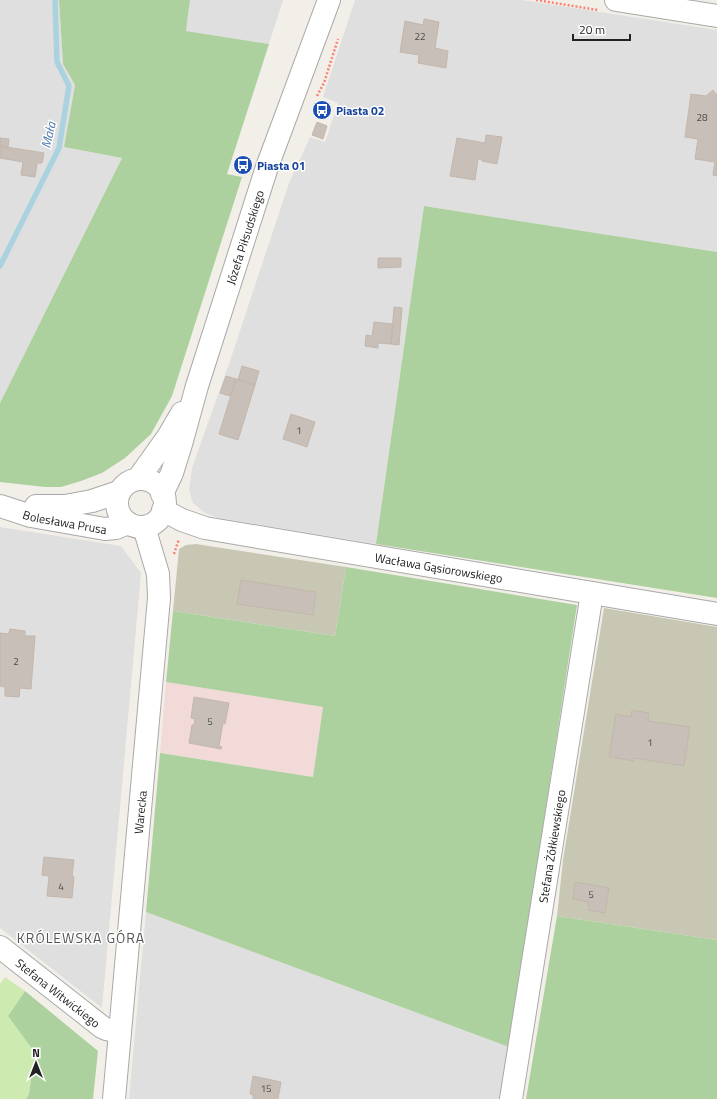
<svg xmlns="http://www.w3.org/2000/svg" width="717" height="1099" font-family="'Titillium Web',sans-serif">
  <rect width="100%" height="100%" fill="#f2efe9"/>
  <!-- residential -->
  <path fill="#e0dfdf" d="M0,0H59L63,64L75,85L64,147L122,158L0,403Z
    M190,0H283L269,44L186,31Z
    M355,0H522L717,30V252L424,206L376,544L219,518L205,513L193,503L189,490L192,468L230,361L289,183L310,137L325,142L338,103L323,97Z
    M0,527L121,546L141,573L102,1008L0,928Z
    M146,912L509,1047L500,1099H129Z"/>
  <!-- commercial -->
  <path fill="#f2dad9" d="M166,682L323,707L313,777L160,753Z"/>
  <!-- construction -->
  <path fill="#c7c7b4" d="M196,544L346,567L335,636L173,611L179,549L186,545Z
    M604,608L717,627V940L557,916L563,860Z"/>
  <!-- grass -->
  <path fill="#cdebb0" d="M5,977L25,991L8,1016L35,1053L29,1094L26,1099H0V984Z"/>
  <!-- forest -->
  <path fill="#add19e" d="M59,0H190L186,31L269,44L227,174L242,177L172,396L151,434L125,458L102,473L81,481L61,487H45L0,482V403L122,158L64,147L75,85L63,64Z
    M424,206L717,252V598L376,544Z
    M346,567L577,605L509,1047L146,912L160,753L313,777L323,707L166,682L173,611L335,636Z
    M557,916L717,940V1099H526Z
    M25,991L98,1051L93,1099H26L29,1094L35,1053L8,1016Z"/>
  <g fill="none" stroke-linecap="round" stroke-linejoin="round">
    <!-- stream -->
    <path stroke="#aad3df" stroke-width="5.5" d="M0,266L59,148L69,86L57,62L55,0"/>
  </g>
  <!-- building -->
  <path fill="#c7bfb8" stroke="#c4b6ab" d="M424,19L439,22L435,48L448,51L446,68L418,63L419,55L400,52L405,21L423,25Z
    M713,90L717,95V176L713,175L715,162L695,159L698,139L685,137L691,94L706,96Z
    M317,122L327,126L323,139L312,135Z
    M486,135L502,137L497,164L482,161V159H478L475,180L450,176L457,138L485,143Z
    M0,138L9,139L8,148L0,146Z
    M0,146L44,153L42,163H37L35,177L21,175L23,162L0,158Z
    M378,258H401V267L378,268Z
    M394,307L402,308L399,345L391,344Z
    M374,322L393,324L391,344L378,343V348L365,346L366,335L372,336Z
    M242,366L259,371L255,385L238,380Z
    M226,376L236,379L230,396L220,393Z
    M236,379L255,385L238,440L219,434Z
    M291,414L315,422L307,447L283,439Z
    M241,580L316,592L313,615L237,604Z
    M10,629L25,631V636H35L31,689L20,688L19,697L5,696V687L0,686V633L9,634Z
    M194,697L229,703L225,724L223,723L219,746L222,747L221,749L189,743L192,725H194L195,719L191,718Z
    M632,710L649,713L648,721L690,727L684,766L634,758V761L609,757L616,714L631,717Z
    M44,857L74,860L72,876L74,877L72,898L47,896L49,876L42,875Z
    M575,882L609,888L605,913L588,910L589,902L573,899Z
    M253,1076L281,1082L278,1099H253V1095L250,1094Z"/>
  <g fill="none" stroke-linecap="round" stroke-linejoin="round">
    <!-- minor casing -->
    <g stroke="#a9a9a9" stroke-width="24">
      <g id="minor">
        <path d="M616,0L717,16"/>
        <path id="s1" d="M163,510L182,520L205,528L717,614"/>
        <path id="s2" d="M0,947L102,1027L106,1029L120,1032"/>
        <path id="s3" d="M511,1099L592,593"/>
      </g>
    </g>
    <!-- tertiary casing -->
    <g stroke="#a9a9a9" stroke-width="24">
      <g id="tertiary">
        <path d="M138,479L168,437L182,413"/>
        <circle cx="141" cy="503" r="24"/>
        <path id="s4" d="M162,494L172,473L181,444L197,386L267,167L329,0"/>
        <path id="s5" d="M0,506L31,516L105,529L116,528L128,523"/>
        <path d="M36,506H65L92,501L119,492"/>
        <path id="s6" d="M114,1099L159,598L158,574L144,527"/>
      </g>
    </g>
    <!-- path -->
    <path stroke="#fa8072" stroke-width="2.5" stroke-dasharray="2 2" stroke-linecap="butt" d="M536,0L598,10
      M317,96L324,83L338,39
      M174,554L179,539"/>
    <!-- minor -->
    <use href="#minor" stroke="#fff" stroke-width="22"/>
    <!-- tertiary -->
    <use href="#tertiary" stroke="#fff" stroke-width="22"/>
  </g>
  <!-- icons -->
  <defs>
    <g id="bus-disc" transform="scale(1)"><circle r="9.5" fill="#1a4fb4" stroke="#fff"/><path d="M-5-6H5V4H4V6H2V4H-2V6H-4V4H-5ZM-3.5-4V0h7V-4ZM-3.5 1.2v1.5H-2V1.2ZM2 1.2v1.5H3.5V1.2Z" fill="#fff"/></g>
  </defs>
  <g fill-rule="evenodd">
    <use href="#bus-disc" x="322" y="110"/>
    <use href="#bus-disc" x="243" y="165"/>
  </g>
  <g text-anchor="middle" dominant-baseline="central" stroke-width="3" stroke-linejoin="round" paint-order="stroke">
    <!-- number labels -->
    <g font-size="10" fill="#4b4948">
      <text x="420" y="36">22</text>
      <text x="702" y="117">28</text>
      <text x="299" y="430">1</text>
      <text x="16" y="661">2</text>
      <text x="210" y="721">5</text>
      <text x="650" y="742">1</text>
      <text x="61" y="886">4</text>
      <text x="591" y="894">5</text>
      <text x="266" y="1088">15</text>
    </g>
    <!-- transit labels -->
    <g font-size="12" font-weight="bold" fill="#164399" stroke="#fff" text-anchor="start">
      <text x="336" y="110">Piasta 02</text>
      <text x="257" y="165">Piasta 01</text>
    </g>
    <!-- street labels -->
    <g font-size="12" fill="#222" stroke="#fff">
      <text stroke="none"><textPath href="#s4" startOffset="270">Józefa Piłsudskiego</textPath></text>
      <text stroke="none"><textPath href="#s5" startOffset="67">Bolesława Prusa</textPath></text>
      <text stroke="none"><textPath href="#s1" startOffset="283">Wacława Gąsiorowskiego</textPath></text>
      <text stroke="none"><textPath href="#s6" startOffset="288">Warecka</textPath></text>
      <text stroke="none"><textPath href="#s3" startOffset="256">Stefana Żółkiewskiego</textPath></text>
      <text stroke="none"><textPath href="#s2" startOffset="74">Stefana Witwickiego</textPath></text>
    </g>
    <!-- water labels -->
    <g font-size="13" font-style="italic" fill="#4a7aab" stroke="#fff">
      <text transform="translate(48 135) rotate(-77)">Mała</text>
    </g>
    <!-- quarter labels -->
    <g font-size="14" letter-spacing="1" fill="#555" stroke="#fff">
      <text x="81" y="937">KRÓLEWSKA GÓRA</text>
    </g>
  </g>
  <!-- north arrow -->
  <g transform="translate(36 1063)" stroke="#ffffff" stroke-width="3" paint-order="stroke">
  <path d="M0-3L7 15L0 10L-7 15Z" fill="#222222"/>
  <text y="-6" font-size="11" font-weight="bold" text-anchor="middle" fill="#222222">N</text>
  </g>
  <!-- scale -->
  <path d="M573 34v6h57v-6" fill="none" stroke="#222222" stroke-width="2"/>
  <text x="579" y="34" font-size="12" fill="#222222" stroke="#ffffff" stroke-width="3" paint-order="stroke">20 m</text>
</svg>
